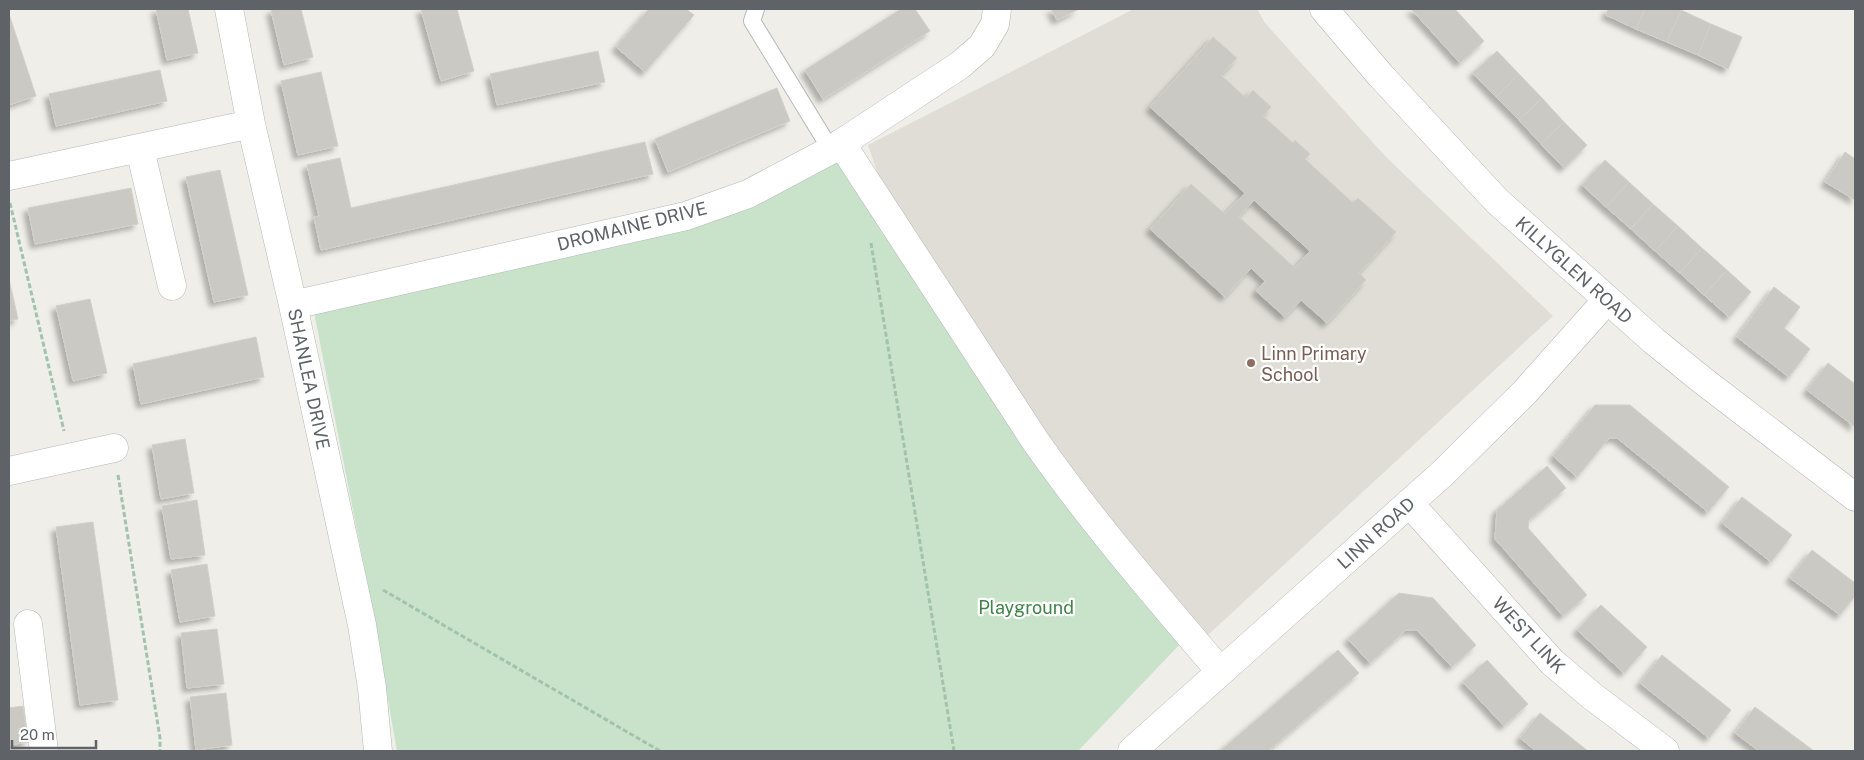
<svg xmlns="http://www.w3.org/2000/svg" width="1864" height="760" font-family="'Public Sans',sans-serif">
  <defs>
    <filter id="shadow"><feDropShadow dx="-4.5" dy="4.5" stdDeviation="2.5" flood-color="#0004"/></filter>
  </defs>
  <rect width="100%" height="100%" fill="#efeee8"/>
  <!-- education -->
  <path fill="#dfddd6" d="M1134,9H1257L1265,23L1386,157L1553,316L1208,635L1118,528L1085,487L1030,409L879,177L868,145Z"/>
  <!-- green -->
  <path fill="#c8e3c9" d="M837,158L1181,643L1078,751H397L367,581L313,307Z"/>
  <!-- building -->
  <path fill="#cbc9c4" stroke="#d3d0c7" fill-rule="evenodd" filter="url(#shadow)" d="M156,9H188L198,53L167,60Z
    M278,9H301L313,57L284,65L271,10Z
    M421,9H457L474,71L441,81Z
    M649,9H686L694,15L645,72L616,47Z
    M901,9H915L930,31L823,99L805,70Z
    M1051,9H1079L1057,20Z
    M1411,9H1455L1484,41L1460,63Z
    M1608,9H1645L1636,29L1606,15Z
    M1645,9H1677L1681,10L1667,42L1636,29Z
    M1681,10L1711,24L1698,55L1667,42Z
    M9,14L36,96L9,105Z
    M1711,24L1742,37L1728,69L1698,55Z
    M1213,37L1237,58L1221,75L1246,98L1253,90L1271,107L1263,116L1293,143L1295,140L1310,154L1305,159L1353,203L1358,198L1396,232L1359,273L1366,280L1327,323L1301,300L1285,317L1256,291L1265,281L1251,268L1225,297L1150,229L1191,184L1225,214L1245,193L1150,107ZM1254,200L1310,251L1295,268L1239,217Z
    M598,51L605,82L497,105L490,74Z
    M1497,51L1519,74L1496,97L1473,73Z
    M160,70L167,101L56,126L49,94Z
    M321,72L338,146L298,155L281,81Z
    M1519,74L1542,98L1519,120L1496,97Z
    M777,88L790,121L668,172L655,139Z
    M1542,98L1564,122L1541,144L1519,120Z
    M1564,122L1587,145L1564,168L1541,144Z
    M645,142L653,174L321,250L314,217L319,216L307,165L340,158L351,208Z
    M1845,152L1855,159V200L1825,182Z
    M1605,160L1629,182L1606,207L1582,185Z
    M220,170L248,295L214,302L186,177Z
    M1629,182L1653,204L1631,229L1606,207Z
    M131,188L138,224L35,244L28,208Z
    M1653,204L1678,226L1655,251L1631,229Z
    M1678,226L1702,248L1680,273L1655,251Z
    M1702,248L1727,270L1704,295L1680,273Z
    M1727,270L1751,292L1729,317L1704,295Z
    M9,279L18,319L9,321Z
    M1774,287L1800,307L1784,328L1810,349L1789,377L1737,337Z
    M90,299L107,373L73,381L56,306Z
    M256,337L264,377L141,404L133,364Z
    M1828,363L1855,384V427L1807,390Z
    M1595,405H1630L1729,487L1708,512L1617,438H1609L1577,477L1553,456Z
    M185,439L194,493L161,499L152,445Z
    M1547,466L1566,488L1529,520L1528,528L1587,595L1563,616L1495,539L1497,510Z
    M1742,497L1792,535L1771,562L1722,523Z
    M197,500L205,555L171,559L162,506Z
    M93,522L118,700L80,705L56,527Z
    M1812,550L1855,583V596L1840,615L1790,578Z
    M207,564L215,616L180,622L171,570Z
    M1399,593L1433,598L1476,645L1452,667L1417,630H1406L1370,663L1348,639Z
    M1601,605L1647,647L1624,673L1577,630Z
    M217,629L224,684L187,688L181,633Z
    M1338,650L1359,673L1268,751H1220Z
    M1662,655L1731,710L1709,738L1640,683Z
    M1487,660L1528,704L1504,726L1463,682Z
    M226,693L232,745L196,750L190,697Z
    M23,706L28,742L9,745V708Z
    M1755,707L1814,751H1759L1735,733Z
    M1540,713L1588,751H1536L1520,738Z"/>
  <g fill="none" stroke-linecap="round" stroke-linejoin="round">
    <!-- lane casing -->
    <g stroke="#b5b7ba" stroke-width="18">
      <path id="lane" d="M756,9L752,21L831,150"/>
    </g>
    <!-- street casing -->
    <g stroke="#b5b7ba" stroke-width="29">
      <path id="street" d="M229,9L251,124L293,305L362,625L372,688L378,751
        M841,143L1036,442C1092,522 1157,597 1220,671
        M140,149L172,286
        M9,176L251,124
        M293,305L686,216L748,194L831,150L960,65L982,46L995,24L997,9
        M9,471L114,448
        M1409,503L1552,662L1592,696L1665,751
        M28,624L44,751
        M1132,751L1443,473L1525,392L1607,300"/>
    </g>
    <!-- secondary casing -->
    <g stroke="#b4b6ba" stroke-width="29">
      <path id="secondary" d="M1324,9L1381,76L1497,201L1654,341L1702,380L1855,497"/>
    </g>
    <!-- path -->
    <path stroke="#a1c3ad" stroke-width="3" stroke-dasharray="5 2.5" stroke-linecap="butt" d="M10,203L64,431
      M871,243L954,751
      M118,475L160,738V751
      M383,590L660,751"/>
    <!-- lane -->
    <use href="#lane" stroke="#fff" stroke-width="16"/>
    <!-- street -->
    <use href="#street" stroke="#fff" stroke-width="28"/>
    <!-- secondary -->
    <use href="#secondary" stroke="#fff" stroke-width="28"/>
  </g>
  <!-- markers -->
  <circle fill="#8d6e63" stroke="#fff" stroke-width="2" cx="1251" cy="363" r="5"/>
  <g text-anchor="middle" dominant-baseline="central" stroke-width="4.5" stroke-linejoin="round" paint-order="stroke">
    <!-- street labels -->
    <g font-size="18" fill="#5f6266" stroke="#fff">
      <text transform="translate(632 226) rotate(-14)">DROMAINE DRIVE</text>
      <text transform="translate(1574 270) rotate(42)">KILLYGLEN ROAD</text>
      <text transform="translate(309 379) rotate(78)">SHANLEA DRIVE</text>
      <text transform="translate(1376 533) rotate(-42)">LINN ROAD</text>
      <text transform="translate(1529 635) rotate(47)">WEST LINK</text>
    </g>
    <!-- education labels -->
    <g font-size="18" fill="#785e54" stroke="#fff" text-anchor="start">
      <text x="1261" y="353">Linn Primary<tspan x="1261" dy="21">School</tspan></text>
    </g>
    <!-- park labels -->
    <g font-size="18" fill="#418248" stroke="#fff">
      <text x="1026" y="607">Playground</text>
    </g>
  </g>
  <!-- border -->
  <rect width="1864" height="760" fill="none" stroke="#5f6266" stroke-width="20"/>
  <!-- scale -->
  <path d="M12 740v8h84v-8" fill="none" stroke="#5f6266" stroke-width="2.5"/>
  <text x="20" y="740" font-size="15" fill="#5f6266" stroke="#ffffff" stroke-width="4" paint-order="stroke">20 m</text>
</svg>
